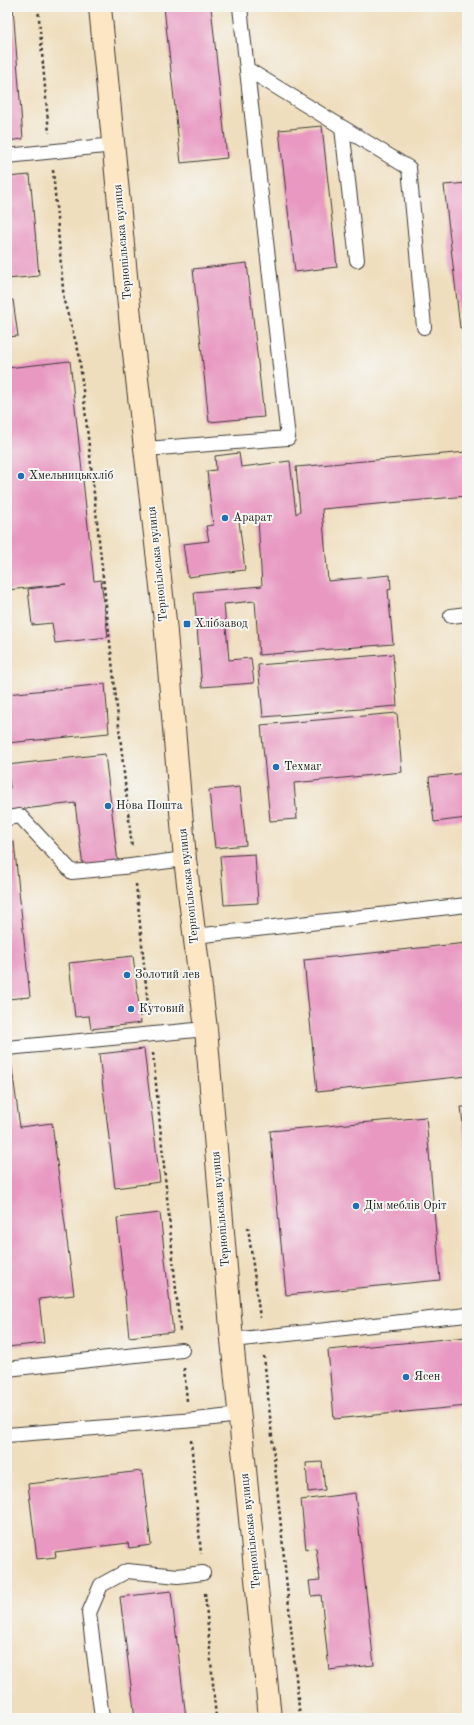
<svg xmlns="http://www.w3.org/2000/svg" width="474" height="1725" font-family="'Old Standard TT',serif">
  <rect width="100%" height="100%" fill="#f6f6f2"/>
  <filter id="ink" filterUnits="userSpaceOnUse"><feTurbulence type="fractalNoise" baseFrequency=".025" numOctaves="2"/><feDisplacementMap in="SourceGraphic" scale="8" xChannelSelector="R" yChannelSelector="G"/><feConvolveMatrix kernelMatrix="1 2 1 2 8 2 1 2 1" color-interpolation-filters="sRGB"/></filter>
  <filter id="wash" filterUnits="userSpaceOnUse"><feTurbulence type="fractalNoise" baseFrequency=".012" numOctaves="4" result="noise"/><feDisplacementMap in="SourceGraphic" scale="16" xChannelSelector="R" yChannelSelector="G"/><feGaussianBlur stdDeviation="0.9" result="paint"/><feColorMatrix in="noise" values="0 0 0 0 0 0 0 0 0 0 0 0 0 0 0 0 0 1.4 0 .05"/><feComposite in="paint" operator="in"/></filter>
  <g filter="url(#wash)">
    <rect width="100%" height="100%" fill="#efdebd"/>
    <g id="blocks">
      <!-- building -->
      <path fill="#e898c1" d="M7,7H13L23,139L7,141Z
        M164,7H211L227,158L181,163Z
        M322,126L337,267L295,272L279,130Z
        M30,175L39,276L7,279V177Z
        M467,183V327L460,328L444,185Z
        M247,263L264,417L209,422L193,269Z
        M7,300H13L18,336L7,337Z
        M70,361L94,581L101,580L108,637L55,643L52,623L32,625L28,589L66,584L7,590V368Z
        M467,452V496L322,509L328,581L390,575L391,589L388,590L393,644L259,655L255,601L224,604L229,660L251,658L254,683L202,687L194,592L262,586L258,519L239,521L245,570L188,577L183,544L209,541L206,526L213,525L207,471L216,470L215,456L239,453L241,467L290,461L296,514L300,511L296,467Z
        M393,654L397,706L263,717L258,665Z
        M105,684L109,733L7,743V694Z
        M397,713L402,772L294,783L297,819L270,821L261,725Z
        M105,754L118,863L83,867L75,803L7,811V788H10L7,765Z
        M467,773V818L434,822L429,777Z
        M240,787L246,845L215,848L209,790Z
        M14,842L30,997L7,999V843Z
        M255,854L258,903L224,905L220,856Z
        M467,943V1076L317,1092L304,960Z
        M133,956L141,1023L91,1029L89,1016L75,1017L69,963Z
        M144,1049L160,1182L115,1188L99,1054Z
        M7,1061H11L20,1127L52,1123L74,1295L39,1299L44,1343L7,1347Z
        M461,1107H467V1150H466Z
        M426,1117L440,1280L286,1295L270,1131Z
        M160,1213L173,1332L129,1337L117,1218Z
        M467,1337V1406L334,1419L328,1350Z
        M322,1462L325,1490L308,1492L306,1463Z
        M142,1471L151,1545L129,1548L128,1543L55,1552L56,1557L37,1559L28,1484Z
        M355,1493L374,1665L329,1670L321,1595L311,1596L309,1581L320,1580L316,1548L306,1549L301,1500Z
        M171,1591L186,1718H135L120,1597Z"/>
    </g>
  </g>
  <g filter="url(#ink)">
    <use href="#blocks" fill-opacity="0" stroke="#3c3934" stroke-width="1"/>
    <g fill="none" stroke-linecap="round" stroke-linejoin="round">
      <!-- lane casing -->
      <g stroke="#3c3934" stroke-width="16">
        <path id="lane" d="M247,69L409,168L424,327
          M342,128L357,260
          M7,156L114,145
          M146,449L288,438L240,7
          M451,616L467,614
          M7,818L20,816L72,872L123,867L185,859
          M195,936L467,905
          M7,1048L206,1029
          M232,1340L467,1315
          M7,1369L182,1350
          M7,1435L195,1420L240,1415
          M102,1718L89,1613L101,1585L127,1571L178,1576L203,1573"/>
      </g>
      <!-- secondary casing -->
      <g stroke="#3c3934" stroke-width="24">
        <path id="secondary" d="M100,7L131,327L165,621L185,859L206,1029L232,1340L270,1718"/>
      </g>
      <!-- path -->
      <path stroke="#3c3934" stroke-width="2.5" stroke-dasharray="3 3" stroke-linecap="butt" d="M38,7L49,133
        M53,170L64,301L79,353L132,848
        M136,884L149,1015
        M153,1053L180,1331
        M248,1227L260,1318
        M264,1356L300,1718
        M184,1368L187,1401
        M191,1440L201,1554
        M205,1593L216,1718"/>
      <!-- lane -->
      <use href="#lane" stroke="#fff" stroke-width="14"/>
      <!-- secondary -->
      <use href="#secondary" stroke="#fce6c4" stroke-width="22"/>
    </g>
  </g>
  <!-- markers -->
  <g fill="#1f6fb2" stroke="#f6f6f2" stroke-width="1.5">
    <circle cx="21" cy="476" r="4"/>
    <circle cx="225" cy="518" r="4"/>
    <rect x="183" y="620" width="8" height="8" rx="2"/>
    <circle cx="276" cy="767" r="4"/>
    <circle cx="108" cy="806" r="4"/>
    <circle cx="127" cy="975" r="4"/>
    <circle cx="131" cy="1009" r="4"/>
    <circle cx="356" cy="1206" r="4"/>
    <circle cx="406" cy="1377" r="4"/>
  </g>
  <g text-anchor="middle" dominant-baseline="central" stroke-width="4" stroke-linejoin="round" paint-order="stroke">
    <!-- street labels -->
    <g font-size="12" fill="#1c1c1c" stroke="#f6f6f2">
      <text transform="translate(123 242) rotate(-95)">Тернопільська вулиця</text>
      <text transform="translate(158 564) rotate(-96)">Тернопільська вулиця</text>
      <text transform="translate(189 886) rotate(-96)">Тернопільська вулиця</text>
      <text transform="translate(221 1209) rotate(-95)">Тернопільська вулиця</text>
      <text transform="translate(251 1531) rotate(-96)">Тернопільська вулиця</text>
    </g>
    <!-- poi labels -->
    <g font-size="12" fill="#1c1c1c" stroke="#f6f6f2" text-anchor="start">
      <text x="29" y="476">Хмельницькхліб</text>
      <text x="233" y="518">Арарат</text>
      <text x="195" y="624">Хлібзавод</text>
      <text x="284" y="767">Техмаг</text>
      <text x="116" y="806">Нова Пошта</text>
      <text x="135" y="975">Золотий лев</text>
      <text x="139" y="1009">Кутовий</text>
      <text x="364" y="1206">Дім меблів Оріт</text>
      <text x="414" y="1377">Ясен</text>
    </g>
  </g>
  <!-- margin -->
  <rect width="474" height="1725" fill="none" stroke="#f6f6f2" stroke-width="24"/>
</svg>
